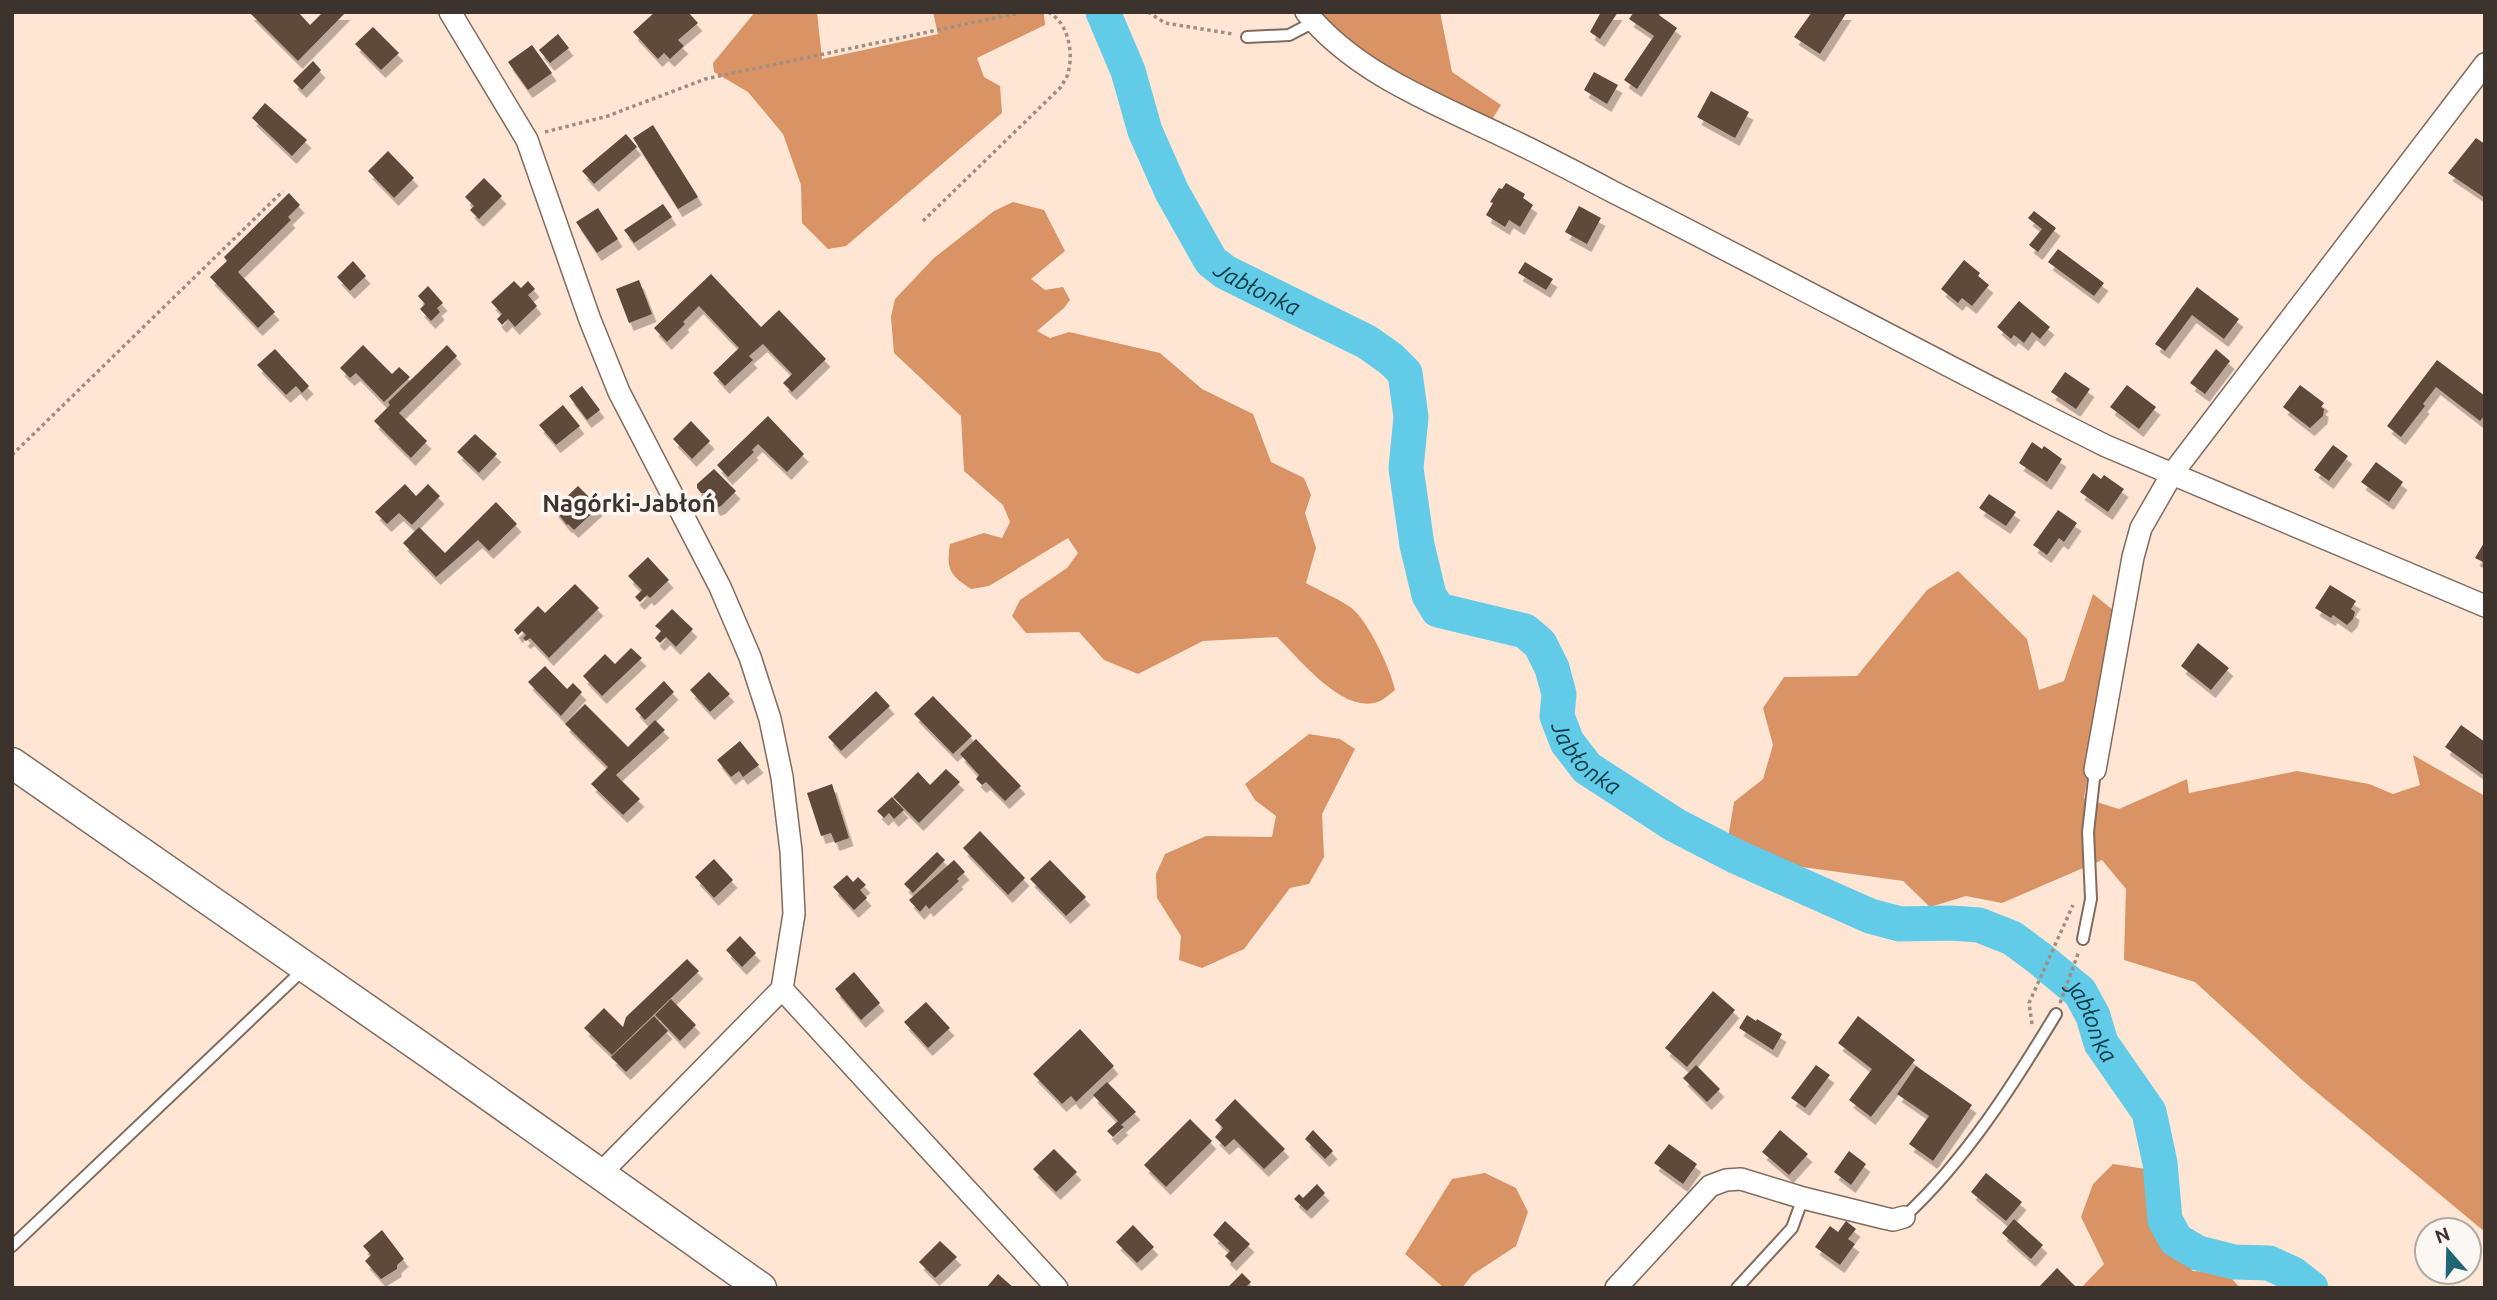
<svg xmlns="http://www.w3.org/2000/svg" width="2497" height="1300" font-family="Ubuntu,sans-serif">
  <defs>
    <filter id="shadow"><feDropShadow dx="4.5" dy="8" stdDeviation="0" flood-color="#0004"/></filter>
  </defs>
  <rect width="100%" height="100%" fill="#ffe5d4"/>
  <!-- forest -->
  <path fill="#d99364" d="M755,12H817L822,59L938,34L933,12H1040L1044,14L1045,25L977,58L984,77L1000,86L1002,113L846,246L828,249L802,223L801,185L783,134L748,92L714,72L713,63Z
    M1313,12H1440L1452,72L1501,105L1491,121L1413,89Z
    M1013,202L1044,210L1065,251L1031,279L1045,290L1063,287L1070,300L1064,308L1037,331L1050,338L1069,332L1160,353L1202,389L1253,414L1271,462L1304,478L1311,495L1305,513L1316,548L1306,583C1320,591 1337,598 1350,607C1367,618 1391,670 1395,690C1391,693 1387,697 1382,700C1346,719 1300,659 1277,637L1203,641L1138,674L1104,660L1079,632L1026,633L1012,616L1020,600L1067,568L1078,553L1068,538L989,586L971,589C950,575 946,570 950,544L984,533L1002,538L1010,522L1003,505L964,471L961,416L894,353L891,317L895,299L934,258L994,211Z
    M1958,571L2027,639L2039,690L2064,681L2093,594L2113,610L2084,798L2119,809L2187,779L2189,793L2297,771L2369,784L2393,794L2420,785L2413,755L2485,796V1232L2301,1079L2195,982L2124,960L2126,889L2102,860L2002,903L1966,896L1930,907L1903,881L1788,865L1728,838L1734,802L1763,779L1773,745L1763,708L1784,677L1857,676L1927,590Z
    M1309,734L1340,739L1355,749L1322,814L1324,857L1309,884L1290,888L1244,949L1202,968L1179,960L1181,936L1157,898L1156,874L1165,854L1206,836L1272,837L1276,816L1255,800L1245,784Z
    M2113,1164L2146,1169L2151,1209L2168,1244L2193,1271L2227,1273L2240,1288H2081L2104,1264L2081,1217L2093,1184Z
    M1485,1173L1516,1188L1528,1212L1516,1246L1472,1275L1462,1288H1444L1405,1254L1452,1179Z"/>
  <g fill="none" stroke-linecap="round" stroke-linejoin="round">
    <!-- river -->
    <path stroke="#62cbe7" stroke-width="35" id="s1" d="M1103,12L1128,71L1145,131L1172,192L1211,261L1225,272L1367,342L1391,359L1405,373L1411,417L1406,468L1417,545L1429,595L1438,610L1525,631L1540,644L1552,668L1559,694L1557,716L1567,742L1587,768L1675,825L1735,856L1870,916L1900,924L1951,923L1979,925L2012,938L2039,958L2080,992L2093,1016L2101,1043L2149,1112L2160,1163L2165,1220L2176,1240L2198,1253L2234,1262L2269,1263L2293,1274L2311,1288"/>
  </g>
  <!-- building -->
  <path fill="#5e493b" filter="url(#shadow)" d="M249,12H298L310,25L323,12H346L298,61Z
    M655,12H688L698,23L678,40L684,46L670,59L664,53L658,59L633,32Z
    M1601,12H1618L1600,39L1590,32Z
    M1634,12H1661L1659,15L1677,28L1637,89L1624,80L1654,36L1629,19Z
    M1812,12H1847L1820,54L1794,37Z
    M373,27L399,53L381,70L355,44Z
    M558,34L569,48L550,63L539,50Z
    M532,45L552,73L528,90L508,62Z
    M313,61L321,70L302,90L293,81Z
    M1594,72L1618,85L1607,104L1584,90Z
    M1711,91L1749,112L1735,138L1697,117Z
    M265,103L307,140L292,156L252,118Z
    M653,125L698,197L678,209L633,138Z
    M626,134L637,147L594,184L582,171Z
    M2476,138L2485,144V198L2448,173Z
    M388,151L414,178L394,198L368,171Z
    M484,178L502,196L479,219L470,210L474,206L465,197Z
    M1506,183L1525,194L1523,198L1533,205L1520,227L1509,220L1505,227L1486,215L1493,203L1490,202L1499,188L1502,189Z
    M289,193L300,205L288,217L291,220L238,272L275,312L258,328L210,277L227,261L224,257Z
    M663,204L672,217L634,243L624,230Z
    M1579,206L1601,218L1587,244L1565,232Z
    M598,208L618,239L597,253L576,222Z
    M2034,211L2056,228L2038,252L2029,245L2042,229L2028,218Z
    M2058,249L2104,283L2094,296L2048,262Z
    M1964,260L1980,273L1978,276L1989,285L1972,306L1962,298L1958,303L1941,289Z
    M353,261L366,276L350,291L337,277Z
    M1525,262L1553,279L1546,290L1518,273Z
    M711,274L761,327L779,310L826,359L792,392L783,383L792,374L763,344L749,356L753,360L725,386L713,373L739,348L699,306L683,322L685,324L667,342L654,328Z
    M639,280L652,314L629,323L616,289Z
    M514,281L521,288L528,281L535,289L528,295L537,306L515,327L508,319L502,325L497,319L502,314L491,302Z
    M428,286L443,303L437,308L440,312L431,321L420,309L425,304L418,296Z
    M2197,287L2239,319L2224,339L2192,315L2165,351L2155,344Z
    M2019,301L2050,327L2040,339L2032,332L2024,343L2014,335L2011,339L1997,327Z
    M363,345L392,374L399,367L410,377L384,402L356,373L350,378L340,368Z
    M447,345L457,356L399,413L427,441L411,458L374,421L390,405L388,402Z
    M275,349L309,386L302,393L296,386L286,395L257,365Z
    M2216,349L2230,361L2205,394L2190,383Z
    M2437,360L2485,396V415L2480,421L2436,387L2423,404L2425,406L2401,437L2387,426Z
    M2065,372L2090,389L2076,409L2051,392Z
    M2127,385L2156,407L2139,429L2110,407Z
    M2300,385L2324,403L2321,407L2324,409L2323,416L2310,428L2283,407Z
    M582,386L600,410L587,420L569,396Z
    M563,405L580,426L556,445L539,425Z
    M768,416L804,454L787,472L758,444L752,450L754,452L728,477L717,465Z
    M691,421L710,441L692,459L673,439Z
    M475,434L497,454L479,473L457,452Z
    M2032,442L2042,449L2044,446L2062,459L2047,482L2019,463Z
    M2333,445L2348,456L2329,481L2314,470Z
    M2376,462L2403,482L2389,502L2361,482Z
    M714,469L736,491L721,506L716,508L705,493H701L697,488V484Z
    M2093,473L2101,479L2104,475L2124,489L2108,512L2080,492Z
    M405,484L416,496L428,484L440,496L412,525L399,513L387,524L375,512Z
    M578,486L599,507L574,530L568,524L567,525L554,509Z
    M1989,494L2016,512L2006,526L1979,508Z
    M496,502L517,524L489,551L478,540L436,577L403,543L419,527L445,553Z
    M2058,510L2077,523L2064,542L2059,538L2047,555L2033,545Z
    M2485,541V563L2475,558Z
    M648,557L669,580L650,598L647,595L640,602L635,597L642,590L628,576Z
    M575,584L599,608L549,658L530,638L526,641L523,638L526,635L522,631L518,635L514,630L538,606L545,613Z
    M2330,585L2356,601L2351,609L2355,612L2353,619L2347,625L2333,615L2331,618L2315,608Z
    M672,609L693,629L676,647L666,637L660,643L655,638L661,631L655,626Z
    M2198,643L2229,668L2211,690L2181,666Z
    M631,648L642,658L602,696L583,676L605,654L615,664Z
    M545,666L567,689L573,683L582,692L561,716L528,682Z
    M709,672L730,694L710,712L690,690Z
    M664,681L674,692L645,720L635,709Z
    M876,691L890,706L841,751L828,737Z
    M933,696L972,736L953,754L914,714Z
    M585,704L628,747L655,720L665,730L616,775L640,799L623,815L591,784L608,767L565,724Z
    M2461,725L2485,742V776L2445,747Z
    M976,739L1021,786L1005,801L986,782L982,785L976,779L979,775L960,754Z
    M740,741L759,765L743,777L739,771L731,777L717,760Z
    M946,769L960,782L919,823L893,797L918,772L930,785Z
    M832,784L849,838L835,843L831,833L821,836L807,793Z
    M892,797L904,810L894,819L889,813L884,818L877,811Z
    M980,831L1025,878L1008,895L963,848Z
    M937,852L945,860L913,893L904,884Z
    M714,859L733,880L714,898L695,877Z
    M954,860L965,872L957,879L959,881L929,909L926,905L920,912L909,900Z
    M1050,860L1086,897L1066,916L1030,879Z
    M847,875L853,882L858,877L866,885L860,890L867,898L854,910L833,887Z
    M740,936L756,953L742,967L726,950Z
    M687,959L699,971L612,1055L584,1028L604,1008L623,1027L626,1017Z
    M854,972L880,1003L861,1020L835,989Z
    M1713,991L1735,1010L1687,1067L1665,1048Z
    M671,999L696,1025L680,1041L655,1015Z
    M926,1002L950,1028L928,1048L904,1022Z
    M1747,1015L1756,1021L1757,1019L1782,1034L1773,1050L1739,1028Z
    M654,1016L668,1031L626,1072L611,1057Z
    M1858,1016L1915,1060L1871,1117L1849,1100L1872,1069L1838,1043Z
    M1080,1029L1114,1066L1076,1102L1071,1096L1062,1104L1033,1074Z
    M1696,1065L1720,1089L1707,1102L1683,1078Z
    M1816,1065L1830,1075L1805,1108L1791,1098Z
    M1916,1066L1972,1105L1933,1161L1909,1144L1929,1116L1897,1094Z
    M1107,1082L1136,1112L1121,1125L1124,1127L1113,1137L1107,1131L1118,1121L1093,1095Z
    M1235,1099L1285,1149L1264,1169L1234,1139L1225,1147L1215,1137L1223,1128L1215,1120Z
    M1190,1119L1212,1141L1166,1187L1144,1165Z
    M1313,1130L1333,1151L1325,1159L1305,1139Z
    M1780,1130L1808,1154L1789,1175L1762,1152Z
    M1669,1144L1697,1164L1683,1184L1654,1163Z
    M1054,1149L1077,1172L1056,1192L1033,1169Z
    M1849,1151L1866,1164L1851,1185L1834,1172Z
    M1986,1173L2022,1202L2006,1221L1971,1192Z
    M1317,1184L1325,1193L1307,1211L1294,1199L1299,1194L1303,1198Z
    M2014,1219L2043,1245L2031,1259L2002,1233Z
    M1225,1221L1250,1244L1232,1263L1225,1256L1230,1251L1213,1235Z
    M1846,1221L1856,1229L1848,1239L1855,1244L1840,1265L1815,1247L1830,1226L1838,1232Z
    M1133,1225L1154,1247L1137,1263L1116,1242Z
    M382,1230L404,1259L397,1265V1269L381,1279L365,1261L371,1255L363,1246Z
    M940,1241L957,1257L935,1278L919,1262Z
    M2057,1268L2077,1288H2038Z
    M1242,1273L1251,1282L1245,1288H1227Z
    M998,1274L1014,1288H986Z"/>
  <g fill="none" stroke-linecap="round" stroke-linejoin="round">
    <!-- service casing -->
    <g stroke="#816b5c" stroke-width="14">
      <path id="service" d="M1247,37L1289,35L1314,22
        M2083,939L2091,899L2088,832L2095,770
        M1904,1217C1965,1161 2013,1085 2056,1014
        M12,1246L305,968
        M1737,1288L1792,1228L1803,1198"/>
    </g>
    <!-- minor casing -->
    <g stroke="#816b5c" stroke-width="24">
      <path id="minor" d="M450,12L527,140L590,320L619,392L720,587L750,657L770,719L782,777L791,851L794,914L782,989L600,1174
        M1306,12C1356,74 1437,104 1507,138C1543,155 1579,174 1615,193C1780,276 1941,364 2106,446L2485,606
        M2095,770L2133,557L2141,528L2172,474L2485,64
        M782,989L1057,1288
        M1616,1288L1710,1186L1726,1180L1741,1179L1803,1198L1884,1218L1893,1220L1904,1217"/>
    </g>
    <!-- secondary casing -->
    <g stroke="#816b5c" stroke-width="33">
      <path id="secondary" d="M12,763L432,1055L761,1288"/>
    </g>
    <!-- path -->
    <path stroke="#a08e82" stroke-width="3.5" stroke-dasharray="3.5 3.5" stroke-linecap="butt" d="M1148,12L1165,23L1233,34
      M545,132L608,116L705,79L1023,12
      M923,221L1060,88C1063,83 1067,78 1068,73C1074,52 1068,22 1048,12
      M12,455L283,191
      M2060,1003L2079,951
      M2032,1024L2029,1003L2073,905"/>
    <!-- service -->
    <use href="#service" stroke="#fff" stroke-width="10"/>
    <!-- minor -->
    <use href="#minor" stroke="#fff" stroke-width="21"/>
    <!-- secondary -->
    <use href="#secondary" stroke="#fff" stroke-width="30"/>
  </g>
  <g text-anchor="middle" dominant-baseline="central" stroke-width="7" stroke-linejoin="round" paint-order="stroke">
    <!-- water labels -->
    <g font-size="23" font-style="italic" fill="#083a46" stroke="#fcf7f3">
      <text stroke="none"><textPath href="#s1" startOffset="327">Jabłonka</textPath></text>
      <text stroke="none"><textPath href="#s1" startOffset="978">Jabłonka</textPath></text>
      <text stroke="none"><textPath href="#s1" startOffset="1568">Jabłonka</textPath></text>
    </g>
    <!-- quarter labels -->
    <g font-size="24" font-weight="bold" fill="#3d332d" stroke="#fcf7f3">
      <text x="629" y="503">Nagórki-Jabłoń</text>
    </g>
  </g>
  <!-- border -->
  <rect width="2497" height="1300" fill="none" stroke="#3d332d" stroke-width="28"/>
  <!-- north arrow -->
  <g transform="translate(2448 1251) rotate(340)"><circle r="33" fill="#fcf7f3" stroke="#b0a9a4" stroke-width="2"/>
  <path d="M0-5L12 26L0 18L-12 26Z" fill="#216677"/>
  <text y="-10" font-size="19" font-weight="bold" text-anchor="middle" fill="#3d332d">N</text>
  </g>
</svg>
